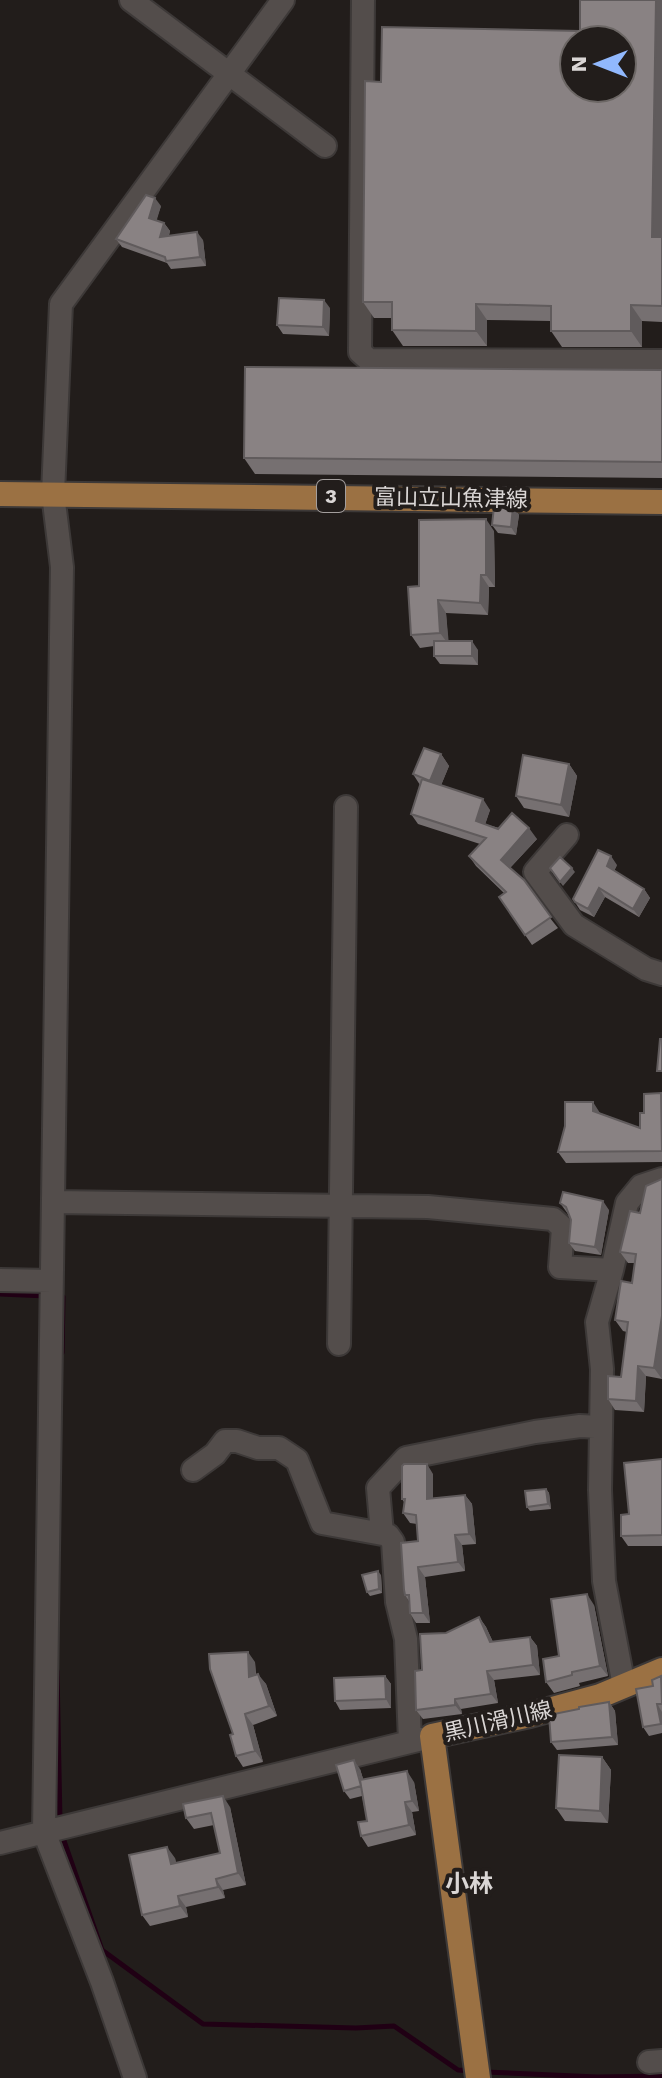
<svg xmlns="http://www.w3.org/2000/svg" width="662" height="2078" font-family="'Work Sans','Noto Sans JP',sans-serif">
  <rect width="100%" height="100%" fill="#221d1b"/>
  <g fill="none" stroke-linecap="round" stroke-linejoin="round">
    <!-- stream -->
    <path stroke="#200014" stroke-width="5" d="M0,1294L47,1296
      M57,1297H63L62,1353
      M57,1671L60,1821
      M62,1835L102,1950L203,2024L356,2028L394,2026L458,2070L472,2071
      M485,2072L597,2077L662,2076"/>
    <!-- minor casing -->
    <g stroke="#3d3938" stroke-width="26">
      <path id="minor" d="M131,0L325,146
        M363,0L360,352L369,360L662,361
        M567,835L535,872L574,925L646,969L662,974
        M53,1202L428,1207L553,1219L563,1228L560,1267L612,1270L627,1203L641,1186L662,1179
        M612,1270L597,1322L602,1369L600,1490L604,1581L624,1686
        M0,1280L51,1281
        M339,1344L346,807
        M193,1470L215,1454L225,1441H237L258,1448H279L297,1460L322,1523L388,1535L393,1542L397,1602L406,1639L410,1742
        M382,1533L378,1488L406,1458L535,1432L580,1426L600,1427
        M0,1843L422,1739
        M649,2062L662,2061
        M135,2078L102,1982L44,1832L62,567L53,494L61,304L283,0"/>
    </g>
    <!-- major casing -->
    <g stroke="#3d3938" stroke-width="28">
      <path id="major" d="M0,494L662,502
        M478,2078L432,1736L530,1715L600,1696L662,1670"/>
    </g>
    <!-- minor -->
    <use href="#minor" stroke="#534d4b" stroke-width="22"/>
    <!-- major -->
    <use href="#major" stroke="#9b7143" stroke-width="24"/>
  </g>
  <!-- wall -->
  <path fill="#767071" d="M662,0V322L642,321V347H562L551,331V321L487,320V346H403L392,330V318H374L363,302L381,82L580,31Z
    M161,206L156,220L164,223L170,231L169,236L203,240L206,266L171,269L167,263L122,247L116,239Z
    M330,308L329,336L283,334L277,325Z
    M662,370V478L255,474L244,458Z
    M513,507L519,515L516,535L498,533L492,525Z
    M494,531L495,587H489L488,615L446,613L448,641L478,650V665L440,664L434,656V646L420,648L411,635L419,586Z
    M441,754L449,766L441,785L490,810L485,824L537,839L510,868L558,928L532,945L499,897L504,893L476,866L469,856L480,844L418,824L411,814L420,785L413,774Z
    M569,764L577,776L569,817L524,808L516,796Z
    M617,865L614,871L644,889L650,898L639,917L605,897L594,917L580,910L573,899Z
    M661,1093L662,1095V1162L566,1163L558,1152L600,1113L640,1128L644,1113Z
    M560,1203L609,1210L601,1255L575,1251L569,1243L571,1220L568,1214Z
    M630,1211L662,1379L646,1376L644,1412L615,1410L608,1399L621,1377L627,1332L623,1331L615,1320L632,1283L635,1263H628L620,1252Z
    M662,1459V1546H628L621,1536L629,1514Z
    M433,1474V1498L465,1495L472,1504L476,1544L462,1545L465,1571L425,1577L430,1623H416L410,1613L409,1601L405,1595L418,1541L417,1524L410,1523L403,1513L404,1502L402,1499Z
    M546,1489L549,1493L551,1509L530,1511L527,1507Z
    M381,1575L382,1593L370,1596L367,1592Z
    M594,1605L608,1676L579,1683L580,1686L554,1693L546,1682L559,1656Z
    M479,1617L486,1627L493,1642L530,1637L537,1646L540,1675L494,1680L498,1703L461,1709L462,1714L423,1719L416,1710L422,1670L446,1633Z
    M255,1662L256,1674L266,1684L277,1716L253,1725L263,1762L243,1767L236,1756L233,1734Z
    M385,1676L391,1684V1708L340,1710L335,1701Z
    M662,1676V1733L649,1736L643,1727L653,1686Z
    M609,1702L615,1711L618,1745L557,1750L551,1742L579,1709Z
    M602,1757L611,1770L608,1823L565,1821L556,1808Z
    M360,1769L363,1779L414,1782L419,1811L412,1812L416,1835L368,1847L361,1836L367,1821L362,1796L350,1799L344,1791Z
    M230,1807L246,1885L223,1890L225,1898L186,1907L188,1917L150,1926L142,1915L175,1858L176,1863L220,1853L214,1825L194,1829L186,1818Z"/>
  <!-- shaded-wall -->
  <path fill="#605b5c" d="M656,0H662V251L652,237Z
    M155,198L161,206L155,226L149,218Z
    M164,223L170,231L165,245L160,237Z
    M197,232L203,240L206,266L200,257Z
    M324,300L330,308L329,336L323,327Z
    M476,304L487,320V346L476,331Z
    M631,305L642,321V347L631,331Z
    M513,507L519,515L516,535L511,527Z
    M486,519L494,531L495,587L486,575Z
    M481,575L489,587L488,615L480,603Z
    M438,600L446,613L449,645L440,633Z
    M472,641L478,650V665L472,656Z
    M441,754L449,766L438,793L430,781Z
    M569,764L577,776L569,817L561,805Z
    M483,799L490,810L483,831L476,821Z
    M529,828L537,839L508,870L501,860Z
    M611,856L617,865L612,875L607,866Z
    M572,868L575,872L563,886L560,882Z
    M599,888L605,897L594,917L588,909Z
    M644,889L650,898L639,917L633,909Z
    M593,1102L600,1113V1122L593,1111Z
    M603,1201L609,1210L601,1255L595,1247Z
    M662,1316V1379L654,1368Z
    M638,1366L646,1376L644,1412L636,1401Z
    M427,1464L433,1474V1508L427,1499Z
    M546,1489L549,1493L551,1509L548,1504Z
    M465,1495L472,1504L476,1544L469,1534Z
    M455,1535L462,1545L465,1571L458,1562Z
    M418,1567L425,1577L430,1623L423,1613Z
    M378,1571L381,1575L382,1593L379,1589Z
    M587,1594L594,1605L608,1676L600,1666Z
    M479,1617L486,1627L497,1651L490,1642Z
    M530,1637L537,1646L540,1675L533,1665Z
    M248,1652L255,1662L256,1687L249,1677Z
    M487,1671L494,1680L498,1703L491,1694Z
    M258,1674L266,1684L277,1716L269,1706Z
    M385,1676L391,1684V1708L386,1699Z
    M455,1699L461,1709L462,1714L455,1705Z
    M609,1702L615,1711L618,1745L612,1737Z
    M657,1704L662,1712V1725L661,1724Z
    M245,1714L253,1725L263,1762L255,1751Z
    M602,1757L611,1770L608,1823L600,1811Z
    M354,1760L360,1769L368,1794L362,1785Z
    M407,1771L414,1782L419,1811L412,1801Z
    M223,1796L230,1807L246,1885L238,1873Z
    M405,1802L412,1812L416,1835L409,1825Z
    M167,1847L175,1858L178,1875L171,1864Z
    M216,1879L223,1890L225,1898L218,1887Z
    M178,1896L186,1907L188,1917L180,1906Z"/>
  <!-- building -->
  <path fill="#898283" stroke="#605b5c" stroke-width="2" fill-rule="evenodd" d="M580,0H656L652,237H662V306L631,305V331H551V306L476,304V331L392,330V302H363L365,81L381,82L382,27L580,31ZM574,40H622V88H574Z
    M146,195L155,198L149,218L164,223L160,237L197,232L200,257L166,261L165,257L116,239Z
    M279,298L324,300L323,327L277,325Z
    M245,367L662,370V462L244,458Z
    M494,507H513L511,527L492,525Z
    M486,519V575H481L480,603L438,600L440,633L411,635L408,587L419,586V520Z
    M434,641H472V656H434Z
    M424,748L441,754L430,781L413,774Z
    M523,755L569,764L561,805L516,796Z
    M422,779L483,799L476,821L498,829L512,813L529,828L501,860L524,880L551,917L525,935L499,897L506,892L469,856L486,838L411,814Z
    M598,850L611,856L607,866L644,889L633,909L599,888L588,909L575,902L573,899Z
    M560,857L572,868L560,882L550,868Z
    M660,1039H662V1071H657Z
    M661,1093L662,1151L558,1152L565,1126V1102H593V1111L640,1128V1113H644V1094Z
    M662,1179V1316L654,1368L638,1366L636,1401L608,1399V1376L621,1377L628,1322L615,1320L621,1281L632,1283L636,1254L620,1252L630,1211L640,1213L646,1186Z
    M563,1192L603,1201L595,1247L569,1243L571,1220L566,1207L560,1203Z
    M662,1459V1535L621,1536V1515L629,1514L624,1463Z
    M404,1464H427V1499L465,1495L469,1534L455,1535L458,1562L418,1567L423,1613H410L409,1595H405L404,1590L401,1543L418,1541L416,1515L403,1513L405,1499H402V1466Z
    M546,1489L548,1504L527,1507L525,1491Z
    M378,1571L379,1589L367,1592L362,1575Z
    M587,1594L600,1666L572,1672V1675L546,1682L543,1659L559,1656L551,1599Z
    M479,1617L490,1642L530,1637L533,1665L487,1671L491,1694L455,1699V1705L416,1710L415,1671L422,1670L420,1634L446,1633Z
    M248,1652L249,1677L258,1674L269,1706L245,1714L255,1751L236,1756L230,1735L233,1734L210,1669L209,1654Z
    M385,1676L386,1699L335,1701L334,1678Z
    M661,1676L662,1704H657L661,1724L643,1727L636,1689L653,1686L652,1680Z
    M609,1702L612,1737L551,1742L549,1715L579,1709V1707Z
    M559,1755L602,1757L600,1811L556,1808Z
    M354,1760L361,1786L344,1791L336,1765Z
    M407,1771L412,1801L405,1802L409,1825L361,1836L358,1822L367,1821L360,1780Z
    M223,1796L238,1873L216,1879L218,1887L178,1896L180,1906L142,1915L129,1855L167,1847L171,1864L220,1853L211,1813L186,1818L183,1804Z"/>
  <g text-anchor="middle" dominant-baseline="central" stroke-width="8" stroke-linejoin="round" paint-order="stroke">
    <!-- shield labels -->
    <rect fill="#221d1b" stroke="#a39e9d" stroke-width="2" x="317" y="480" width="28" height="32" rx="6"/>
    <g font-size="20" font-weight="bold" fill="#dad6d5">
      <text x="331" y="496">3</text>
    </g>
    <!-- street labels -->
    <g font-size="22" fill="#dad6d5" stroke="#221d1b">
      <text transform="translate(451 498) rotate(1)">富山立山魚津線</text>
      <text transform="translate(498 1721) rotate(-13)">黒川滑川線</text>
    </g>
    <!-- neighbourhood labels -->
    <g font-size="24" font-weight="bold" fill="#dad6d5" stroke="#221d1b">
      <text x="469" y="1884">小林</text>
    </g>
  </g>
  <!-- north arrow -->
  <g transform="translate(598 64) rotate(270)"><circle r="38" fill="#221d1b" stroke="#6c6765" stroke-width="2"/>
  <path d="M0-6L14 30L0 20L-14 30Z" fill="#91b8fd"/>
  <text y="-12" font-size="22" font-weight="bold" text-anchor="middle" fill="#dad6d5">N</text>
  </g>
</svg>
